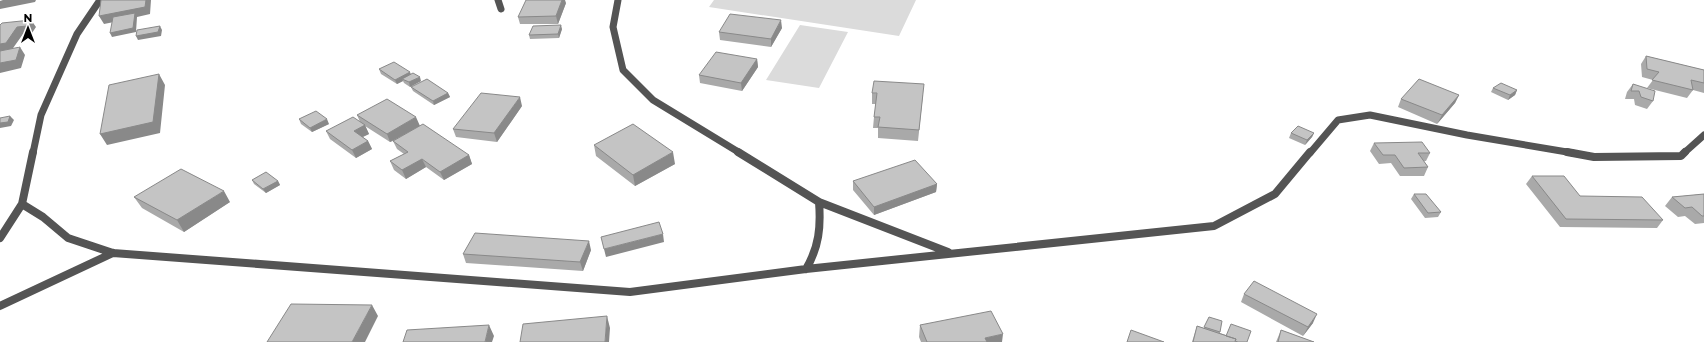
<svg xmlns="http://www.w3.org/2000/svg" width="1704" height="342" font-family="Montserrat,sans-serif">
  <rect width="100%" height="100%" fill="#fff"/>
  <!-- green -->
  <path fill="#dbdbdb" d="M714,0H916L899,36L709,7Z
    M800,25L848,32L819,88L766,80Z"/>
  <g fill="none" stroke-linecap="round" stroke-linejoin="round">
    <!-- street-far1 -->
    <path stroke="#545454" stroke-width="7" d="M498,0L501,9
      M618,0L613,27L623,70L653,100L740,153
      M33,153L41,115L77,34L100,0
      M1310,153L1338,120L1370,115L1467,135L1573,153
      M1684,153L1704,135"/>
    <!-- street -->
    <path stroke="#545454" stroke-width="8" d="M738,152L819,202L948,252
      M1567,152L1594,157L1681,156L1685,152
      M22,204L43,217L68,238L113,253L630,292L806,269L1214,226L1275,194L1310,152
      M0,238L22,204L33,152
      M806,269C819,247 821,227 819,202
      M0,306L113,253"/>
  </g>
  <!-- wall -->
  <path fill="#a9a9a9" d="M566,3L558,24H520L518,17Z
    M782,28L771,47L720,40L719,32Z
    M562,29L559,38L530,39L529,35Z
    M1646,56L1704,70V93L1693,90L1687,98L1647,88L1653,80L1642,77L1641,64Z
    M757,59L758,67L742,91L700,83L699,75Z
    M379,69L411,74L421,81L410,87L404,83L403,81L397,84L381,74Z
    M1633,84L1653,101L1647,109L1635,105L1634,99H1625L1627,92Z
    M411,87L448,93L450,97L434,105L413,91Z
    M1493,88L1517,90L1515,95L1508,100L1491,92Z
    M872,93L923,95L918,141L878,138V128H873L874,117L876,104H872Z
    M1459,95L1455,103L1437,124L1398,107L1401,99Z
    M522,106L497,142L456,137L453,129Z
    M357,115L420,126L395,140L469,155L472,164L444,180L426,167L406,179L394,170L390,161L404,154L397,149L393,141L390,142L365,126L369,134L363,137L368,141L372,149L356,158L330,139L326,131L360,122Z
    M299,119L329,124L312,132L301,124Z
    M1291,133H1314L1312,137L1305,145L1289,138Z
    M1374,143L1430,153L1426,161H1424L1428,167L1424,176H1400L1391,163L1379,164L1370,151Z
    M594,145L675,164L635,186L596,156Z
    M1532,176L1580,196L1663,220L1657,228L1560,227L1526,184Z
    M252,180L278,181L280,185L266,193L254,184Z
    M853,181L937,184L936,192L874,215L853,190Z
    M1414,194L1441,212L1438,217L1425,218L1411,199Z
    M1704,194V223L1695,224L1685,216L1678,217L1665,206L1672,197Z
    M134,197L230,202L184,232L142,208Z
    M591,250L583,271L466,263L463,254Z
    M1244,294L1313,323L1303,336L1241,302Z
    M1209,317L1220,332V333L1247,342H1192L1197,326L1204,328Z
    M920,325L1002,342H921L919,337Z
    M1281,330L1314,342H1276Z"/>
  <!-- shaded-wall -->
  <path fill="#898989" d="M3,0H36L35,2L0,9V1Z
    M146,0H151L150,14L137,17L136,32L112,37L110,33L134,18L104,24L99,16Z
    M562,0H565L566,3L558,24L556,16Z
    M31,20L36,27L32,33L23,34L11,51L0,52V44L17,27Z
    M781,20L782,28L771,47V39Z
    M561,25L562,29L559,38L558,34Z
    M160,26L162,30L161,36L138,40L136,36Z
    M20,47L25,55L21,68L0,73V63Z
    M757,59L758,67L742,91L741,83Z
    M410,72L412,77L402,79L403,81L397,84L395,80Z
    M159,74L165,85L160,133L107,145L100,134Z
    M420,77L421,81L410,87L409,82Z
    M1517,90L1515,95L1508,100L1510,95Z
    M448,93L450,97L434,105L433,101Z
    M1459,95L1455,103L1437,124L1442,115Z
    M520,97L522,106L497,142L494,133Z
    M10,116L14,120L11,126L0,128V123Z
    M416,117L420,126L390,142L387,134Z
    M327,119L329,124L312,132L310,128Z
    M365,125L369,134L358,139L354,131Z
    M1314,133L1312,137L1305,145L1307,140Z
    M368,141L372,149L356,158L352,150Z
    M673,152L675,164L635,186L633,175Z
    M469,155L472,164L444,180L440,172Z
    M422,159L426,167L406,179L402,170Z
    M278,181L280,185L266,193L263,189Z
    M937,184L936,192L874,215V207Z
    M224,191L230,202L184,232L177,220Z
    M663,234L664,242L606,257L604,249Z
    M589,241L591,250L583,271L580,262Z
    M372,305L378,316L365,342H352Z
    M1317,314L1313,323L1303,336L1308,327Z
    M607,316L610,328L609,342H605Z
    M489,325L494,336L492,342H485Z
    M1003,334L1002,342H985V338Z"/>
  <!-- building -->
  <path fill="#c4c4c4" stroke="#898989" d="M101,0H146L145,7L99,16Z
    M526,0H562L556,16L518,17Z
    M135,13L133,28L110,33L113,17Z
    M730,14L781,20L771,39L719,32Z
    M31,20L27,26L17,27L6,43L0,44V25L2,23Z
    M561,25L558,34L529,35L533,26Z
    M160,26L158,32L136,36L137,30Z
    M20,47L16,60L0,63V51Z
    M716,52L757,59L741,83L699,75Z
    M1646,56L1704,70V83L1691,80L1693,90L1652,80L1659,72L1647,69Z
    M394,62L410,72L395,80L379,69Z
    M413,73L420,77L409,82L402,79Z
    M159,74L153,122L100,134L109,85Z
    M427,79L448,93L433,101L411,87Z
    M1419,79L1459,95L1442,115L1401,99Z
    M874,81L924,84L919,130L878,127L880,117H874L877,93H872Z
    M1501,83L1517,90L1510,95L1493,88Z
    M1633,84L1655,91L1653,101L1641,97L1639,91H1631Z
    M481,93L520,97L494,133L453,129Z
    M387,99L416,117L387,134L357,115Z
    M316,111L327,119L310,128L299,119Z
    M10,116L8,122L0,123V118Z
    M353,117L365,125L354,131L368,141L352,150L326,131Z
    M423,124L469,155L440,172L422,159L402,170L390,161L408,152L393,141Z
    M633,124L673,152L633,175L594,145Z
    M1298,126L1314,133L1307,140L1291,133Z
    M1422,142L1430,153H1418L1428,167L1404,168L1395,155H1383L1374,143Z
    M915,160L937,184L874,207L853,181Z
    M181,169L224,191L177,220L134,197Z
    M266,172L278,181L263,189L252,180Z
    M1532,176H1564L1580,196L1642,197L1663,220L1566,219Z
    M1414,194H1426L1441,212L1428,213Z
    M1704,194V216H1702L1692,207L1685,208L1672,197Z
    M659,222L663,234L604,249L601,237Z
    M475,233L589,241L580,262L463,254Z
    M1254,281L1317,314L1308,327L1244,294Z
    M291,304L372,305L352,342H267Z
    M991,311L1003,334L985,338L987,342H927L920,325Z
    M607,316L605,342H520L523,324Z
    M1209,317L1222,321L1220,332L1204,327Z
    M1231,324L1251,331L1247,342H1238L1235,341L1236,339L1226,336Z
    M489,325L485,342H403L407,330Z
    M1197,326L1236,339L1235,342H1193Z
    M1131,330L1164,342H1127Z
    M1281,330L1314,342H1278Z"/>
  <!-- north arrow -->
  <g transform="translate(28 28)" stroke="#ffffff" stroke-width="3" paint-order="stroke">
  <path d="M0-3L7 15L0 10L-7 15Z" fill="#000000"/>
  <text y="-6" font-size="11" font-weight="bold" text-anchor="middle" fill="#000000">N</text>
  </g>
</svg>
